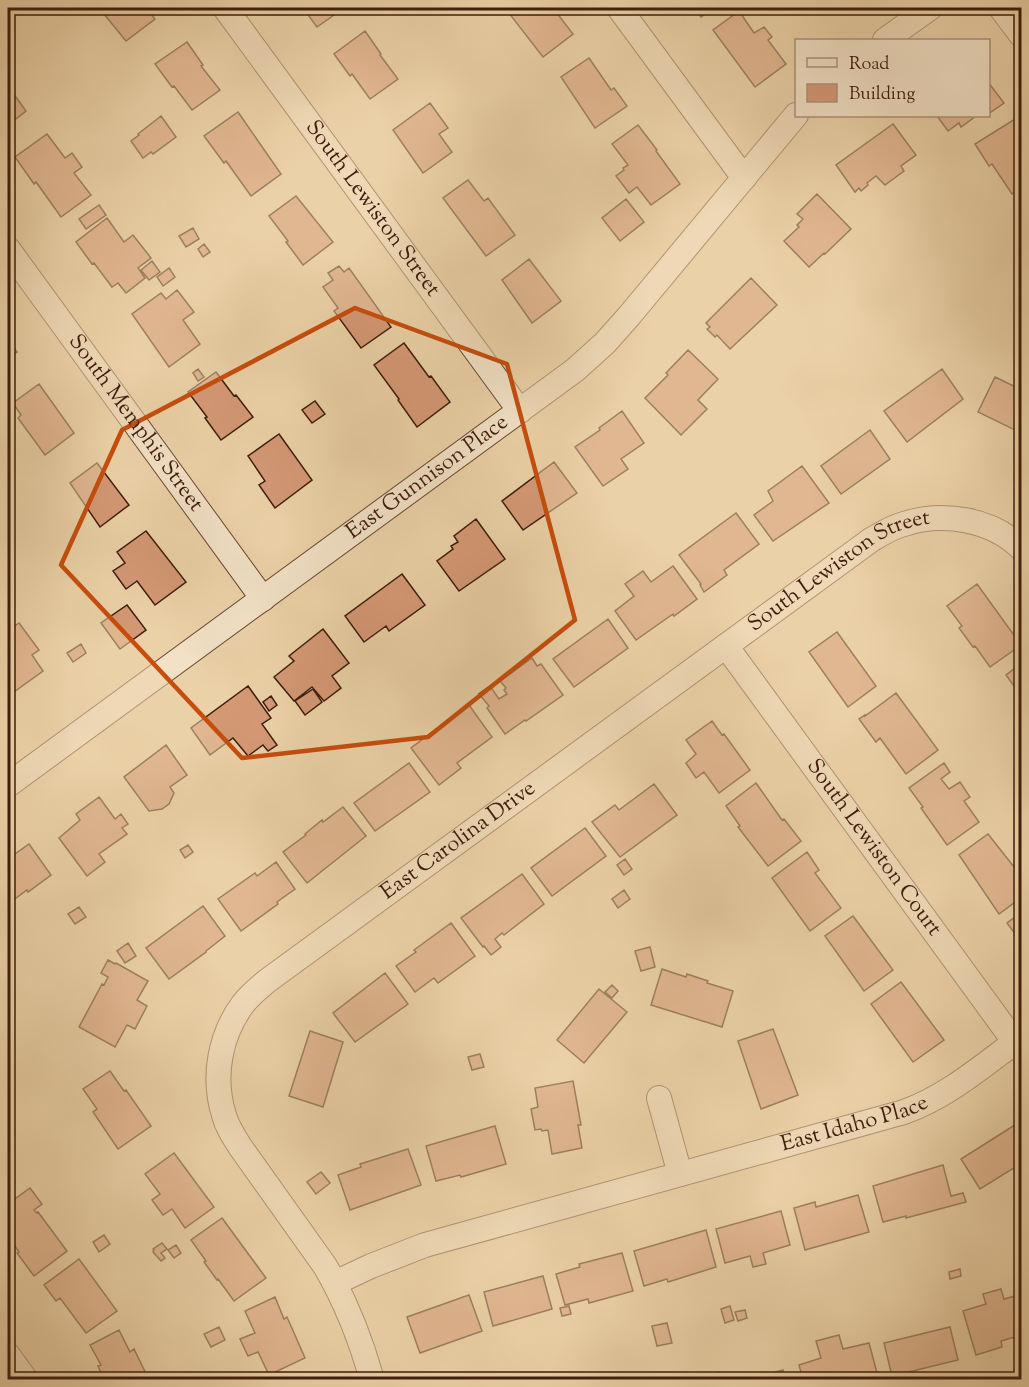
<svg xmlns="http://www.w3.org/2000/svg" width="1029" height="1387" font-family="'Sorts Mill Goudy',serif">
  <rect width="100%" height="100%" fill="#ebd1a7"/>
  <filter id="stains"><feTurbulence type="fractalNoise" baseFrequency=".00333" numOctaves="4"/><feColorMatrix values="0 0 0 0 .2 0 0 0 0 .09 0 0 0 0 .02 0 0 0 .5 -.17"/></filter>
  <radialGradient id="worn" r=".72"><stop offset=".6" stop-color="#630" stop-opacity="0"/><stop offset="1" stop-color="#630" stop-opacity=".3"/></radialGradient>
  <!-- building -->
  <path fill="#d49875" stroke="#3e1c0d" stroke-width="1.5" d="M99,8H146L155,19L126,41Z
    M303,8H344L317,27Z
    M505,8H554H553L573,34L543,57Z
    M694,8H714L701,17Z
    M739,11L754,33L764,27L772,37L768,40L786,64L755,87L713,30Z
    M365,31L381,54L380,55L398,79L370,99L352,74L350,76L334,54Z
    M187,42L203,65L201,66L220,90L192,110L174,86L172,87L155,64Z
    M589,58L611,90L614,88L627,106L595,128L561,77Z
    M988,82L1004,103L988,114Z
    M8,86L26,111L8,125Z
    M430,103L448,128L439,134L452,152L423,173L393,130Z
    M238,112L281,174L251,196L226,161L224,163L204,136Z
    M161,116L176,137L153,154L151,152L143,158L131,141L139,135L138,134Z
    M937,116H976L961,127L959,123L948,131Z
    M1015,119L1022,130V188L1012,194L992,164L989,166L975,144Z
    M893,124L916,155L901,166L904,171L885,185L876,176L867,183L868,185L861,191L859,188L855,192L836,165Z
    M638,125L657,150L656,151L680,184L651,205L637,187L629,193L616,176L624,170L623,168L628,165L612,144Z
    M47,134L65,158L72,153L82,167L74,173L91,195L61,217L36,182L34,184L15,157Z
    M468,180L484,201L488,198L515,235L486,256L443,198Z
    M817,194L851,229L825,254L824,253L809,267L784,241L799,227L797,225L803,219L797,214Z
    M296,196L333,242L303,265L286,242L288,241L269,216Z
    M626,199L644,222L620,241L602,218Z
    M99,205L106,215L86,229L79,219Z
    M107,218L124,242L133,235L151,258L138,268L145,278L126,293L118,283L112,287L94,263L92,264L76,242Z
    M193,228L199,239L186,247L179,236Z
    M204,244L210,252L203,257L198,249Z
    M529,259L561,301L532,323L502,280Z
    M152,261L160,272L149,280L141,270Z
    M339,266L344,272L349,268L391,327L361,348L334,311L338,308L323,287L333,280L328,273Z
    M169,268L175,277L163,286L157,277Z
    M751,278L777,305L730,349L717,335L715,337L707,329L710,327L706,323Z
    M177,290L194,312L183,320L200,344L169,367L132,314L161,293L166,299Z
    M8,339L17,352L8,359Z
    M404,343L429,377L431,376L450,402L417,427L398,400L399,399L374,365Z
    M688,350L718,379L698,400L707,409L681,435L645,398L668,375L666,373Z
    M198,369L204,377L198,381L193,373Z
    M942,369L963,399L907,442L884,411Z
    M216,372L234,396L236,395L253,417L221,440L205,418L207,417L188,392Z
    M995,377L1022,390V430H1020L1019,432L978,412Z
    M39,384L74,433L45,455L18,418L21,415L13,403Z
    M315,401L325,414L312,423L302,410Z
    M622,411L644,443L621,459L628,469L603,486L575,447L600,430L599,428Z
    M870,430L890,459L841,494L821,466Z
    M279,434L312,480L275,508L259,485L265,481L248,456Z
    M554,462L577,493L523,530L502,501Z
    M97,463L129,505L100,527L70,483Z
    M802,466L829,503L773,541L754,515L773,501L768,491Z
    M736,513L759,544L724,570L727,575L704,592L700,585L701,584L679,555Z
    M476,519L505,559L459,591L437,561L453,549L451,546L458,542L454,536Z
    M146,531L186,582L155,605L137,581L126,589L113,571L125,563L117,552Z
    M673,566L697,599L674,616L673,614L636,640L615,611L634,596L625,584L643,571L651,582Z
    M402,574L425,605L389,631L386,626L364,642L345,616Z
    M977,584L1021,645L990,667L975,646L973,647L959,628L962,626L947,606Z
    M127,605L146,630L120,649L101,623Z
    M608,619L628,648L574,687L553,659Z
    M19,623L39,650L32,655L43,671L14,692L8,683V631Z
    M323,629L349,663L332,676L341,688L324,701L312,687L294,701L274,677L294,661L289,656Z
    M837,632L876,686L848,707L809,652Z
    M81,644L86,653L73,662L67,653Z
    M532,658L537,666L541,664L563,695L526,721L525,720L505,734L487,708L489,706L479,694L490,686L499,699L507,694L504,690L506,688L500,681Z
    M1022,663V697L1006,675Z
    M248,686L271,718L262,724L277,745L268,751L263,745L248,756L233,738L210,755L191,728Z
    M313,689L322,702L305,715L295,701Z
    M896,693L938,750L906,774L880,738L876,742L859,719L865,715V716Z
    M271,696L277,705L269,711L263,702Z
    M469,705L492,737L457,763L461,768L439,785L411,748Z
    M712,721L722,735L724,734L750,770L719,793L704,772L696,778L686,763L696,754L686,740Z
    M166,745L187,775L170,787L174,793L169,804L162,809L149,811L124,777Z
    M409,763L430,792L375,831L354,803Z
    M944,763L950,772L941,779L949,789L960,782L970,797L964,801L979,822L947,845L921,808L923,807L909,788Z
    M756,783L782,820L784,819L801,841L768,866L738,827L740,826L726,806Z
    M654,784L677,815L620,857L592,822L615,805L619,810Z
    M99,797L115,819L121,814L128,824L122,828L127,834L99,854L105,862L87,876L59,838L80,820L76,814Z
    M343,807L366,836L307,883L283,852L306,835L305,834L322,820L323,822Z
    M585,828L606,856L552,896L531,868Z
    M988,834L1022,877V897L999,914L959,855Z
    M29,844L51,875L28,892L27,890L8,904V859Z
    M188,845L193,852L185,858L180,850Z
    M807,852L819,870L815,873L841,908L810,931L772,878Z
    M625,859L632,869L624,875L617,865Z
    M276,862L295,889L277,902L278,904L241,931L218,899L255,873L257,876Z
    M522,874L544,904L504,935L502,933L495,939L501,947L491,955L484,946L483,947L461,918Z
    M624,890L630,899L618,908L612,899Z
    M203,906L225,936L206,951V952L169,979L146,948Z
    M79,907L86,917L75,924L68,914Z
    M1022,912V943L1007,923Z
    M853,916L893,970L864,991L825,936Z
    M451,923L475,956L438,983L434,978L415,992L396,966L416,952L414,950Z
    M128,943L136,956L125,963L117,951Z
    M650,947L655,967L641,971L635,951Z
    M108,960L115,964L116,963L148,981L137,1000L147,1006L135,1029L127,1025L115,1047L79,1027L102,984L104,985L108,977L101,973Z
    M662,969L686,977L687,974L708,981L707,983L733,991L722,1027L651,1005Z
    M385,973L408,1004L355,1042L333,1013Z
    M901,982L944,1040L913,1062L871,1004Z
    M612,985L618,991L612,998L605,992Z
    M599,989L627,1012L584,1063L557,1040Z
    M773,1029L798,1095L761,1109L738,1041Z
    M310,1031L343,1042L323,1107L289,1096Z
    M480,1054L484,1067L472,1070L468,1057Z
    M110,1071L124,1091L126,1090L151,1126L118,1149L93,1112L97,1109L83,1089Z
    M573,1081L581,1125H578L582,1148L552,1154L548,1130L542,1131L541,1129L535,1130L531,1109L538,1107L535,1088Z
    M1018,1123L1022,1129V1163L980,1189L961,1159Z
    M495,1126L506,1164L461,1177L460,1175L436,1181L426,1146Z
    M408,1149L421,1185L350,1210L338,1175L361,1167L360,1164Z
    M174,1153L214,1207L185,1228L172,1209L163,1215L152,1200L160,1194L145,1174Z
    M943,1165L951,1196L963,1193L966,1202L906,1218V1216L883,1222L873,1186Z
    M8,1172L15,1183L8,1188Z
    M321,1172L330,1183L316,1194L307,1182Z
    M30,1188L42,1204L34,1210L37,1213L38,1212L67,1251L34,1276L17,1253L19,1252L8,1236V1204Z
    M858,1195L869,1232L805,1250L794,1208L815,1202L816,1207Z
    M781,1211L790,1245L763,1253L766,1264L753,1267L750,1256L725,1263L716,1229Z
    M222,1218L266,1278L234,1301L218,1279L217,1280L204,1262L206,1261L191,1240Z
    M706,1230L716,1267L668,1282L667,1279L644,1286L634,1251Z
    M104,1235L110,1244L99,1252L93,1242Z
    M162,1243L167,1249L161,1253L165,1258L161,1261L153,1252L154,1250L153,1249Z
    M176,1245L181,1253L174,1258L168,1250Z
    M622,1253L633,1291L589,1303L588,1299L565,1305L556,1274L580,1267L579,1264Z
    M79,1259L117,1311L86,1333L60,1298L56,1301L44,1285Z
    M960,1269L961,1276L950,1279L949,1272Z
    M543,1276L552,1309L493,1326L484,1292Z
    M1001,1289L1004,1299L1022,1294V1335L1001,1341L1002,1347L976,1355L963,1311L986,1304L983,1294Z
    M469,1295L482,1331L420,1353L407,1317Z
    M275,1297L284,1319L287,1317L305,1358L269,1375L258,1352L248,1356L240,1339L255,1333L245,1311Z
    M569,1306L571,1314L562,1316L560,1308Z
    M730,1306L734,1320L725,1323L721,1309Z
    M745,1310L747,1318L738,1321L735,1312Z
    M667,1323L672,1343L657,1346L652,1326Z
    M219,1327L225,1340L211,1347L204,1334Z
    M950,1327L958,1360L892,1376L884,1343Z
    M119,1330L130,1352L134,1349L149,1380H104L98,1366L101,1365L90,1345Z
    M839,1335L843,1349L869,1343L879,1380H803L799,1365L821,1358L816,1341Z
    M783,1370L786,1380H747Z
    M719,1372L721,1380H708L707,1375Z"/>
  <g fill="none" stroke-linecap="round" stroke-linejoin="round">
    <!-- minor casing -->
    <g stroke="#694934" stroke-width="26">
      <g id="minor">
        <path id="s1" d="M225,8L520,411"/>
        <path d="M619,8L744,178"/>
        <path d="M1001,8L1022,36"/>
        <path d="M885,40L930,8"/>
        <path id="s2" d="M8,249L263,599"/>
        <path id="s3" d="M726,646L1022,1052"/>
        <path id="s4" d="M8,785L575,370L605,343L629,316L796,115"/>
        <path d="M659,1098L680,1174"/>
        <path id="s5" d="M335,1283L371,1266L425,1245L904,1112C946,1097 980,1068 1015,1042"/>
        <path d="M8,1355L26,1380"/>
        <path id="s6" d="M372,1380C361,1340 346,1302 325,1266L241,1148C234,1137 227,1127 224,1115C212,1077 220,1035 243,1004C250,995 259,988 267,981L871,540C881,534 892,527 904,524C943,511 992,519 1022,549"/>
      </g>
    </g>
    <!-- minor -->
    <use href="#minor" stroke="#f2e1c6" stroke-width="24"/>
  </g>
  <!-- marked area -->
  <path d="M0 0H1029V1387H0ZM355,308L507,364L575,620L428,737L242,758L61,565L122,430Z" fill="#ebd1a7" fill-opacity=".55" fill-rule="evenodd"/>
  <path fill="none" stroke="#c64d0c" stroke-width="4.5" stroke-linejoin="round" d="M355,308L507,364L575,620L428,737L242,758L61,565L122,430Z"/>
  <g text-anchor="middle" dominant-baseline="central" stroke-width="6" stroke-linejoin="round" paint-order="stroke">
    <!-- street labels -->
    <g font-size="22" fill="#3e1c0d" stroke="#f2e1c6">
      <text stroke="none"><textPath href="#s1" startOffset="249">South Lewiston Street</textPath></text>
      <text stroke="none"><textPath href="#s2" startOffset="216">South Memphis Street</textPath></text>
      <text stroke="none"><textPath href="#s4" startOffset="520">East Gunnison Place</textPath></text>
      <text stroke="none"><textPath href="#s6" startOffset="1161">South Lewiston Street</textPath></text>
      <text stroke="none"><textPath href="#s6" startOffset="693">East Carolina Drive</textPath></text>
      <text stroke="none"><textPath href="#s3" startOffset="250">South Lewiston Court</textPath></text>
      <text stroke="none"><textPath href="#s5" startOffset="544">East Idaho Place</textPath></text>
    </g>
  </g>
  <!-- margin -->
  <rect width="1029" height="1387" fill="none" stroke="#ebd1a7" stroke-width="30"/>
  <rect x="9" y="9" width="1011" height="1369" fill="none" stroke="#3e1c0d" stroke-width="3"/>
  <rect x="15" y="15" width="999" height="1357" fill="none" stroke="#3e1c0d" stroke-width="1.5"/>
  <!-- legend -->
  <rect x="795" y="39" width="195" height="78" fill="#f2e1c6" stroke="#aa927c" stroke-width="1.5"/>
  <rect x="807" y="58" width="30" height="9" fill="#f2e1c6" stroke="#aa927c" stroke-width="1.5"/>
  <text x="849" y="69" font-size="18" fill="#3e1c0d">Road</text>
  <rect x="807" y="84" width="30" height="18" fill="#d49875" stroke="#aa927c" stroke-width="1.5"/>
  <text x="849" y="99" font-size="18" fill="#3e1c0d">Building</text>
  <rect width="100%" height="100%" filter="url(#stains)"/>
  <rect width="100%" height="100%" fill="url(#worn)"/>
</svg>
